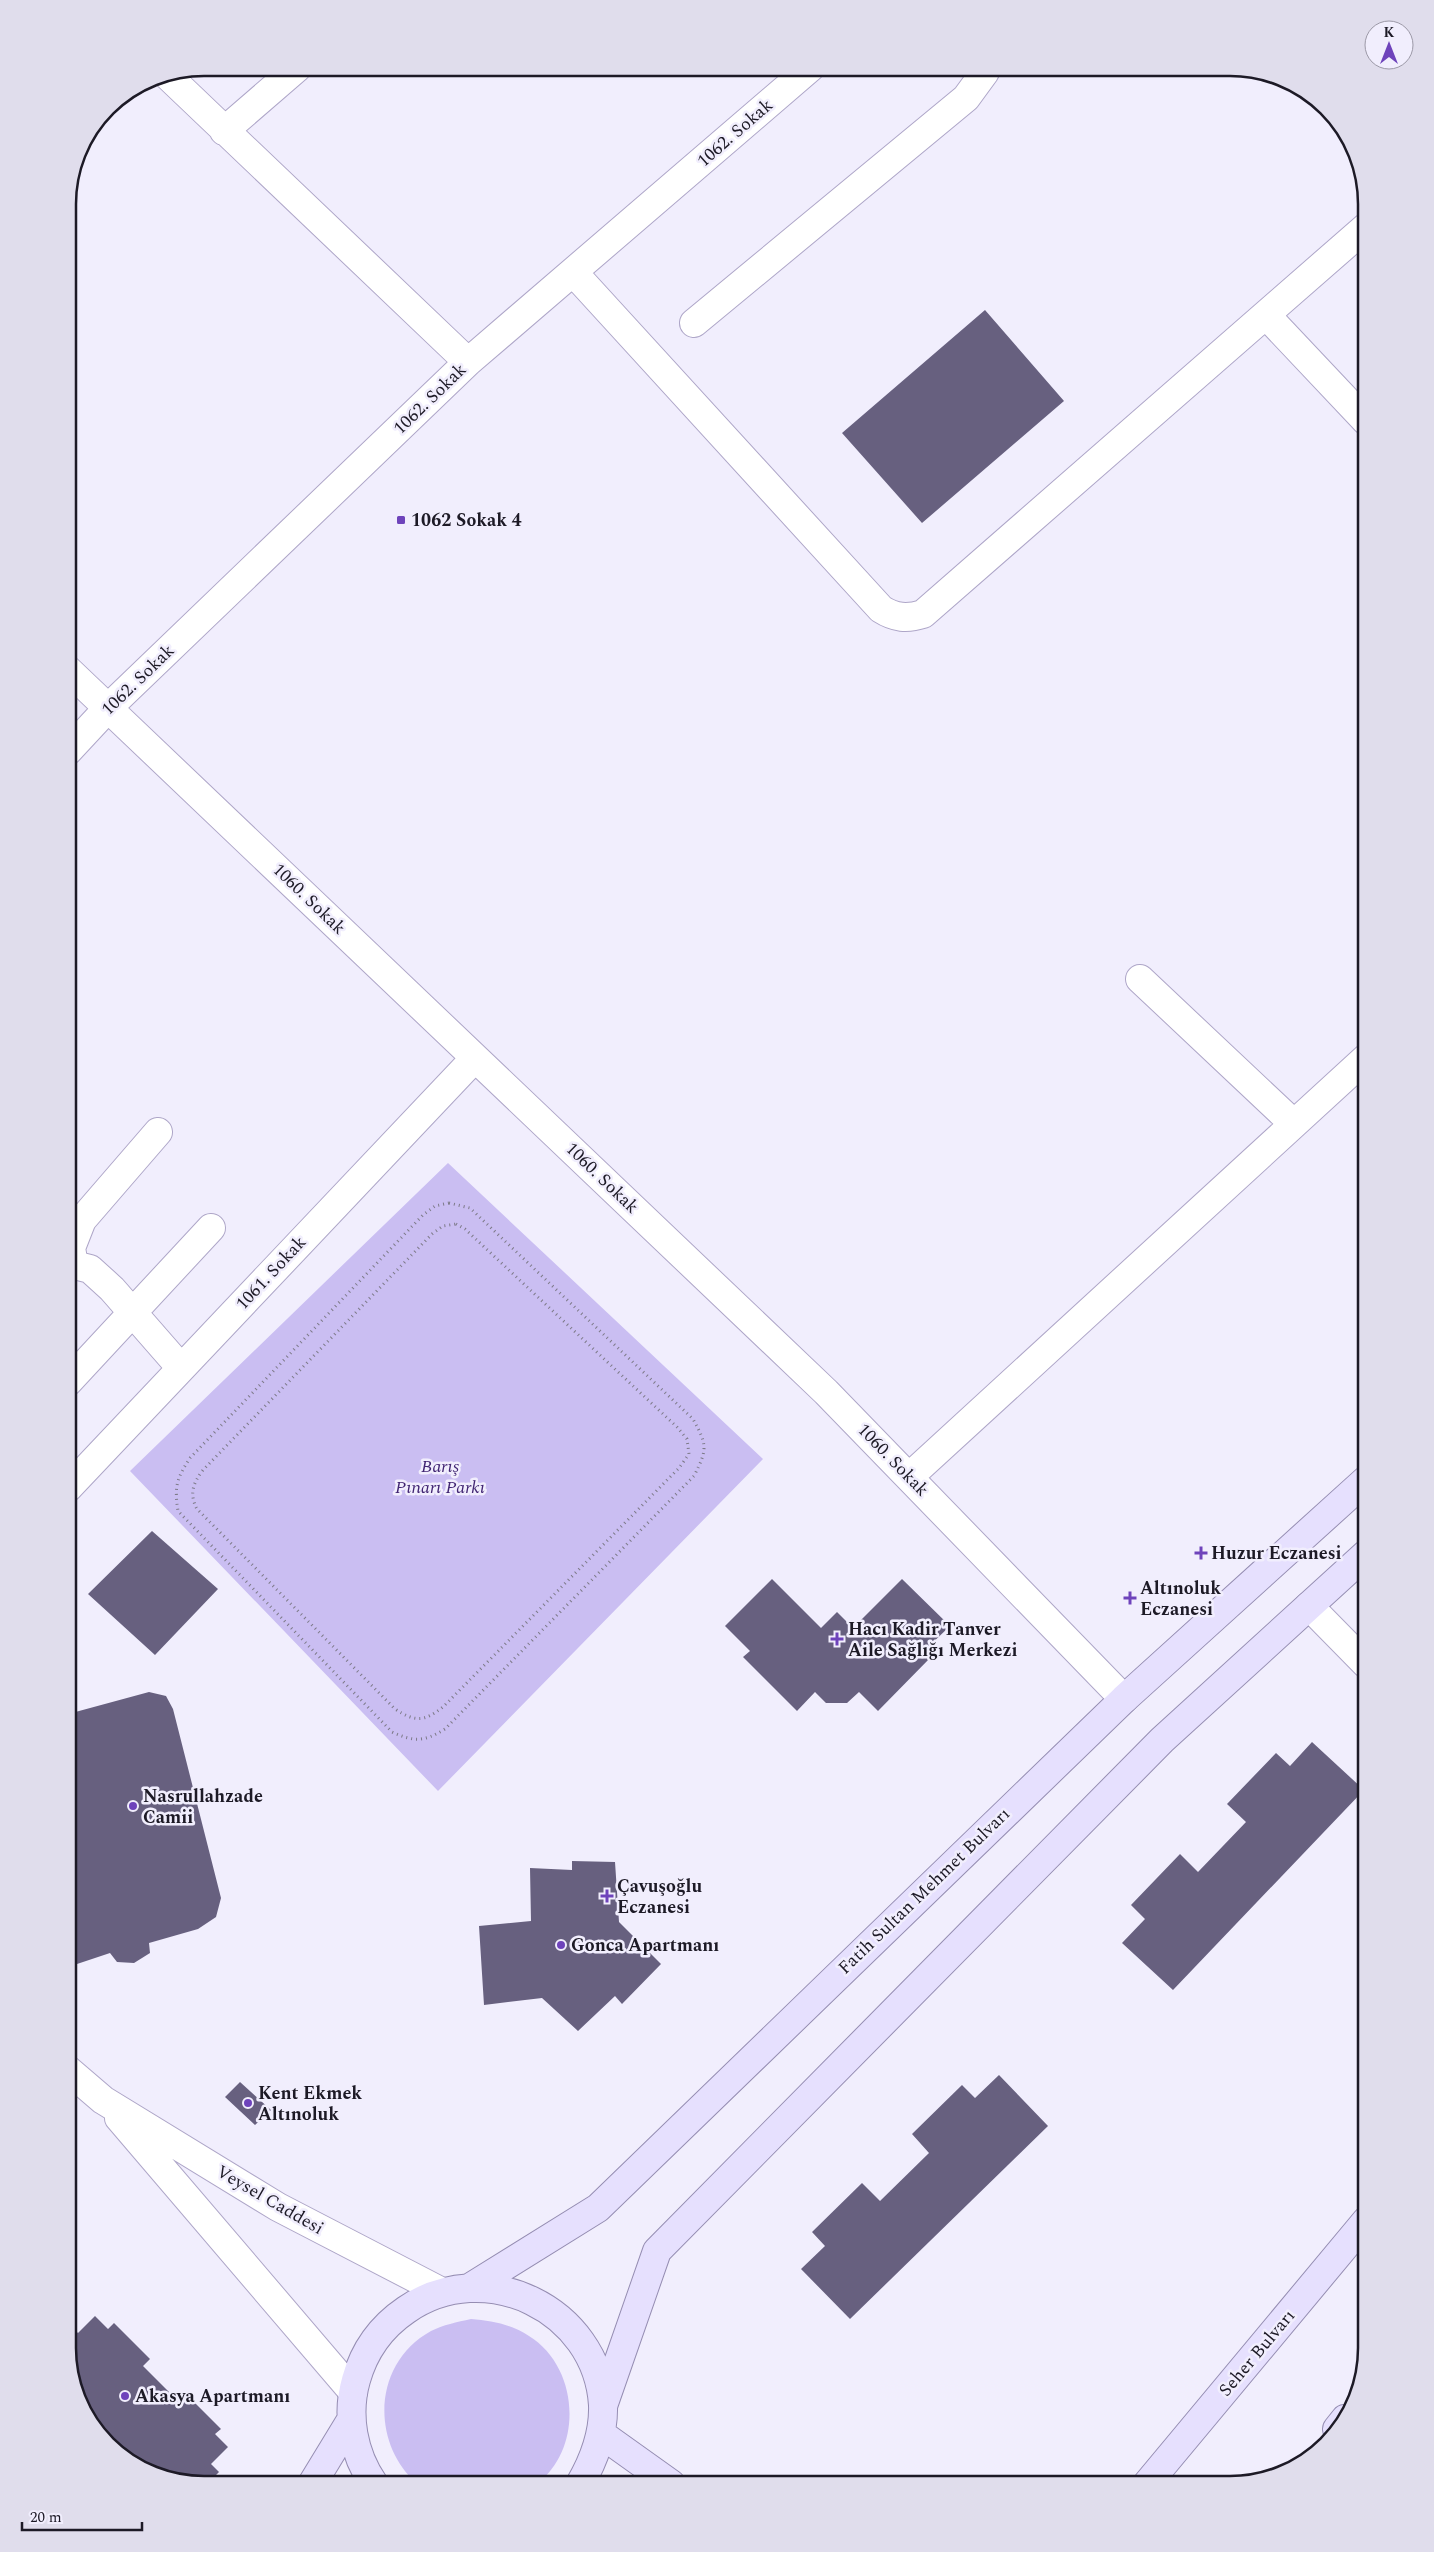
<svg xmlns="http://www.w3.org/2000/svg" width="1434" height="2552" font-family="Spectral,serif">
  <rect width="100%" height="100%" fill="#f1eefd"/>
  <!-- green -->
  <path fill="#cabef2" d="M448,1163L763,1459L438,1791L130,1471Z
    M471,2319C492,2321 511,2324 529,2336C579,2367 584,2448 537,2484H417C370,2442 373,2363 431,2331C443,2325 457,2322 471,2319Z"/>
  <!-- building -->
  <path fill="#67607f" d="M985,310L1064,401L922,523L842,433Z
    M1366,351V364L1360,357Z
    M152,1531L218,1589L155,1655L88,1594Z
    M772,1579L821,1628L837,1612L853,1628L902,1579L950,1626L924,1651L931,1657L878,1711L859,1692L847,1703H826L815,1692L797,1711L743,1657L750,1651L725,1626Z
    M149,1692L166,1696L173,1709L221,1898L216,1917L198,1929L149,1943L150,1953L134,1963L117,1962L110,1953L68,1967V1714Z
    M1312,1742L1364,1790L1173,1990L1122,1943L1145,1919L1131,1905L1180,1854L1198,1872L1246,1822L1227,1804L1276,1753L1290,1766Z
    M572,1861L615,1862L619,1922L661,1964L622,2004L615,1996L578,2031L542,1998L484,2005L479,1926L531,1921L530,1868L572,1870Z
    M999,2075L1048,2126L850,2319L801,2269L825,2246L812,2232L862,2183L880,2201L929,2153L912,2134L962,2085L975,2098Z
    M240,2082L271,2110L255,2125L225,2097Z
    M95,2316L108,2329L114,2323L150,2359L143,2366L177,2400L184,2392L221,2429L215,2434L228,2447L211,2464L219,2472L207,2484H196L128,2461L78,2400L68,2348V2329L70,2326L78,2333Z"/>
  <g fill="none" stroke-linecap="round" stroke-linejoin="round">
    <!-- minor casing -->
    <g stroke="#aea6c8" stroke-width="30">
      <path id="minor" d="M167,75L468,362
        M224,131L297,68
        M573,272L881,609C895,618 907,619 923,614L1366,227
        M1266,315L1366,421
        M694,323L966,98L985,72V68
        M68,670L826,1392L1124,1699
        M68,751L108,708L468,362L810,68
        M1140,979L1294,1124
        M74,1265L71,1248L82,1220L158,1132
        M68,1266L74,1265L90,1269L112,1289L181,1368
        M68,1382L211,1228
        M909,1477L1366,1058
        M68,1488L475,1058
        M1309,1606L1366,1664
        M68,2070L103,2100L278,2207L442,2292
        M119,2118L353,2392"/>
    </g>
    <!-- major casing -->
    <g stroke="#958db2" stroke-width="30">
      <path id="major" d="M471,2287L598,2208L1124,1699L1366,1480
        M603,2406L657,2251L1162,1740L1366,1554
        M1337,2429L1345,2419
        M601,2434L671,2484
        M312,2484L351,2420
        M374,2484C353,2454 346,2415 356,2380C364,2351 381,2327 406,2310C485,2255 597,2309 603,2405C604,2434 594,2460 580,2484
        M1147,2484L1366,2221"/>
    </g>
    <!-- path -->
    <path stroke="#7d7a88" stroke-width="3" stroke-dasharray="1 4" stroke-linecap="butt" d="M449,1203L470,1208L693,1419C708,1446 707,1450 694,1476L445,1729C424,1742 414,1742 392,1732L178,1511C174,1486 177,1478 190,1458L423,1215L435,1206Z
      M456,1224L465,1229L677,1427L687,1439L689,1454L679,1468L443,1707C424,1722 415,1722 395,1709L197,1509C189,1494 193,1483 203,1470L432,1234L443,1226Z"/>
    <!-- minor -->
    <use href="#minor" stroke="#fff" stroke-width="28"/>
    <!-- major -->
    <use href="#major" stroke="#e6e0fe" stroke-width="28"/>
  </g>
  <!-- markers -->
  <g fill="#6e43bb" stroke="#f1eefd" stroke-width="2">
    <rect x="396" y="515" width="10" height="10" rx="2.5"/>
    <path d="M1198.5 1545.5h5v5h5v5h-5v5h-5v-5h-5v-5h5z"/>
    <path d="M1127.5 1590.5h5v5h5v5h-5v5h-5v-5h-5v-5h5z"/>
    <path d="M834.5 1631.5h5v5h5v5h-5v5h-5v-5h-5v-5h5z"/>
    <circle cx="133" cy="1806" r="5"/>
    <path d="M604.5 1888.5h5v5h5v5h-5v5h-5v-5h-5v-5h5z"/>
    <circle cx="561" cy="1945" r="5"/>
    <circle cx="248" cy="2103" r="5"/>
    <circle cx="125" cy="2396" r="5"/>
  </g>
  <g text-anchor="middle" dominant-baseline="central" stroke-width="5" stroke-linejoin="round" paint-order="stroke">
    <!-- street labels -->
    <g font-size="18" fill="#1d1a26" stroke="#f1eefd">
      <text transform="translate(735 133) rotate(-41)">1062. Sokak</text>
      <text transform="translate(430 399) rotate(-44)">1062. Sokak</text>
      <text transform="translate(138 680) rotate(-44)">1062. Sokak</text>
      <text transform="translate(309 899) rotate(44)">1060. Sokak</text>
      <text transform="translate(602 1178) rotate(44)">1060. Sokak</text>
      <text transform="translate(271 1273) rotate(-47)">1061. Sokak</text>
      <text transform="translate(893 1460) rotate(46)">1060. Sokak</text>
      <text transform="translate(924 1891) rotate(-44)">Fatih Sultan Mehmet Bulvarı</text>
      <text transform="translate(270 2200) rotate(30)">Veysel Caddesi</text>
      <text transform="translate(1257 2353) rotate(-50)">Seher Bulvarı</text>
    </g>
    <!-- poi labels -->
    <g font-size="18" font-weight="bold" fill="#1d1a26" stroke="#f1eefd" text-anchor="start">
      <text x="411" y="520">1062 Sokak 4</text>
      <text x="1211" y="1553">Huzur Eczanesi</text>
      <text x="1140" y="1588">Altınoluk<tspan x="1140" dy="21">Eczanesi</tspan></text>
      <text x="848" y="1629">Hacı Kadir Tanver<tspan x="848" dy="21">Aile Sağlığı Merkezi</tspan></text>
      <text x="143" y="1796">Nasrullahzade<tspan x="143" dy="21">Camii</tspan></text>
      <text x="617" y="1886">Çavuşoğlu<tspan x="617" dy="21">Eczanesi</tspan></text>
      <text x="571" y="1945">Gonca Apartmanı</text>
      <text x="258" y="2093">Kent Ekmek<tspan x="258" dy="21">Altınoluk</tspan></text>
      <text x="135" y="2396">Akasya Apartmanı</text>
    </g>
    <!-- park labels -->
    <g font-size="18" font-style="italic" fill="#412573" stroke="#f1eefd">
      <text x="440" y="1466">Barış<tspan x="440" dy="21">Pınarı Parkı</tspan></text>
    </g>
  </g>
  <!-- crop -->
  <path d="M0 0H1434V2552H0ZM204 76H1230A128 128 0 0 1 1358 204V2348A128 128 0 0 1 1230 2476H204A128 128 0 0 1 76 2348V204A128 128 0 0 1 204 76Z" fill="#e0ddec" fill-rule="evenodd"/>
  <path fill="none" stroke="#1d1a26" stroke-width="2.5" d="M204 76H1230A128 128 0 0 1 1358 204V2348A128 128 0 0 1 1230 2476H204A128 128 0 0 1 76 2348V204A128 128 0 0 1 204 76Z"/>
  <!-- north arrow -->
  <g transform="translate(1389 45)"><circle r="24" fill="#f1eefd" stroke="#9c99a7"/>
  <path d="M0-4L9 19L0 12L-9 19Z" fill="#6e43bb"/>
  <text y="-8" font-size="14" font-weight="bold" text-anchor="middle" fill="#1d1a26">K</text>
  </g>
  <!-- scale -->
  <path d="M22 2522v8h120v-8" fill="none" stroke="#1d1a26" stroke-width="2.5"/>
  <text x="30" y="2522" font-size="15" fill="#1d1a26" stroke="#f1eefd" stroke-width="4" paint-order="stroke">20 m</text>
</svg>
